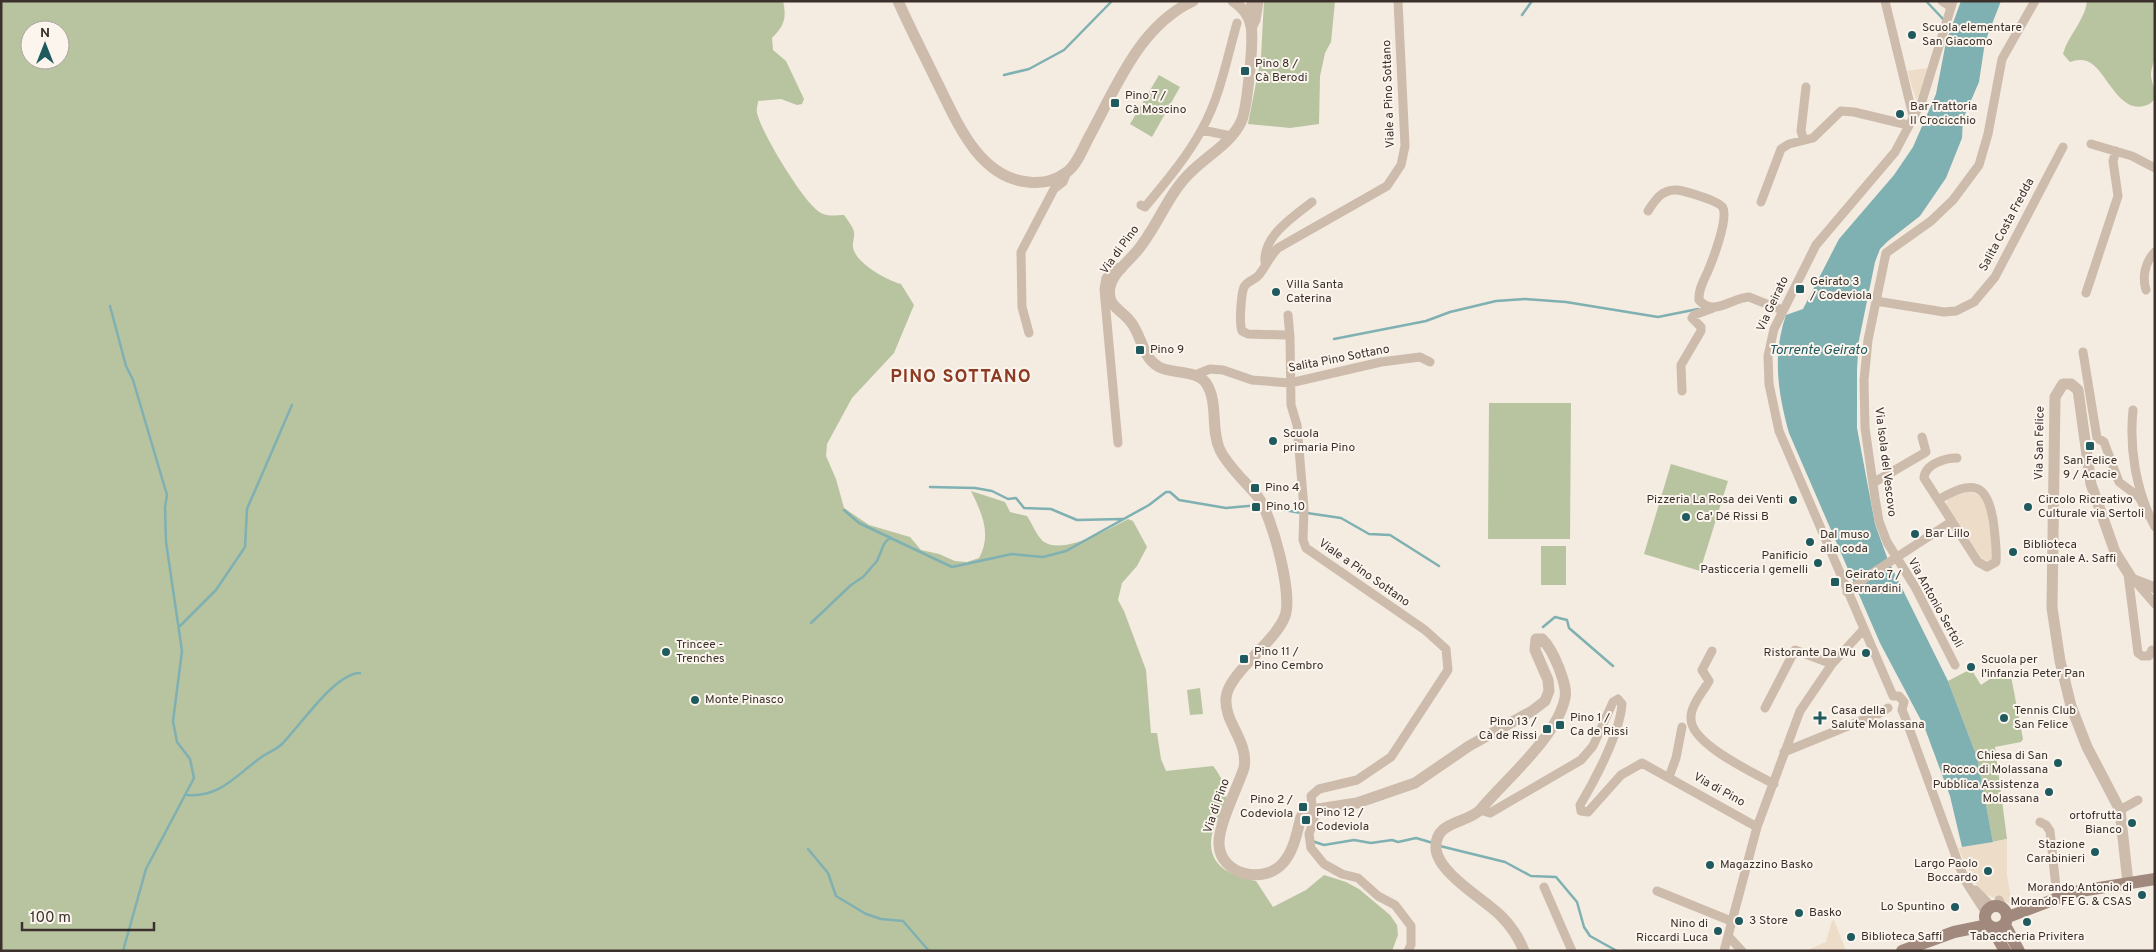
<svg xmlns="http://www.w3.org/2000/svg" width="2156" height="952" font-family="Overpass,sans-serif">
  <rect width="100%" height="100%" fill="#f4ebe1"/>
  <!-- green -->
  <path fill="#b8c4a0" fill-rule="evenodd" d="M1,1H783C787,18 784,26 772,38L773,50L786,61L804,99L802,104L797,105L781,99L758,101C758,105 756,109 757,113C761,132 805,205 821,213C828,217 837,215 844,215C847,219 853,227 854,232C855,238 851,244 854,251C860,265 886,280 901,284L914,305L894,353L852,398L827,444L826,456L836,479L844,508L869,525L910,537L921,550L939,554L955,561L967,562L979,558C992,535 982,513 971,491L1005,502L1010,512L1027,516C1032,523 1037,537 1044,542C1064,555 1109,529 1128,519L1133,521L1147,547L1137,566L1122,583L1118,600L1124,611L1146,670L1151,733H1157L1161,759L1166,771L1213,766C1220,774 1228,790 1226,801C1223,814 1211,828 1211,842C1210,869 1236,877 1256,881L1273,907L1306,890L1324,875L1346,882L1359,889L1390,915L1397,925L1398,935L1392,951H1ZM30,30H60V60H30Z
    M1264,1H1335L1331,42L1325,53L1320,76L1319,124L1290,128L1248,124L1261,57Z
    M2087,1L2155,2C2155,19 2156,39 2155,56C2154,62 2151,69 2151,75C2151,82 2156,89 2155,97C2154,101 2150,104 2147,105C2119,116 2107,71 2089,62C2082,59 2076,60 2070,62L2063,54C2068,36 2085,20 2087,1Z
    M1159,75L1180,87L1152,137L1130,124Z
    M1489,403H1571L1570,539H1488Z
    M1671,464L1728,481L1700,571L1644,554Z
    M1541,546H1566V585H1541Z
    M1971,669L1981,685L1997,674L2010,671L2023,739L2021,742L1995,747L2007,839L1993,842L1977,757L1948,681Z
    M1200,688L1203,714L1190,715L1187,690Z"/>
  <!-- plaza -->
  <path fill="#ecdcc8" d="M1928,68L1918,98L1916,99L1907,71Z
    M1970,491L1982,497L1986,504L1993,557L1991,561L1983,560L1946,506L1948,498Z
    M2007,839V875L2012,904L1981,893L1958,848Z
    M1834,920L1846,951H1806L1826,942L1832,921Z"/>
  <!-- water -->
  <path fill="#7fb0b2" d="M1961,1H2001L1985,42L1979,82L1963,119L1962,138L1946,178L1920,216L1888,241L1880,249L1875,262L1859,340L1857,369V428L1875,524L1888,560L1948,681L1977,757L1993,842L1962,847L1950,796L1924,726L1880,643L1789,433C1778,393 1772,355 1786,315L1803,309L1839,239L1894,175L1913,147L1936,94L1946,42Z"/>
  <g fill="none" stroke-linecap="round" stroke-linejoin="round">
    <!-- stream -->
    <path stroke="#7fb0b2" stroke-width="2.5" d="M1926,1L1944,20
      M1522,15L1532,1
      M1004,75L1029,69L1064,50L1112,1
      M110,306L126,366L133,380L167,495L165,507L166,542L182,651L173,721L177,742L190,759L194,778L146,869L123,951
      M1334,339L1426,321L1450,312L1496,301L1525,299L1566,302L1658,317L1698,309
      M930,487L975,488L992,491L1008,499L1016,498L1024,508L1051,509L1077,520L1123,519
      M1267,507L1301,513
      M844,510L859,523L952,567L1012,554L1043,557L1066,551L1149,505L1166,492H1170L1179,500L1226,508L1259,505
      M1307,513L1341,518L1369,534L1390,535L1439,566
      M811,623L851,585L863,577L877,561L884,544L890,537
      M180,626L216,590L245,547L247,509L292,405
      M1543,627L1555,617L1567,620L1569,628L1613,666
      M187,795C221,798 238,773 263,756C269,752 277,749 282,744C300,726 335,673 360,673
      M1312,841L1324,845L1354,840L1371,843L1392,840L1398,842L1416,838L1433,843
      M1440,846L1505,862L1531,876L1556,877L1577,902L1584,927L1590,936L1617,951
      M808,849L828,873L836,896L866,914L881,919L903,921L929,951"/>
    <!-- minor -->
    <path stroke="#cdbbac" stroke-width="9" d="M1398,1L1405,146L1401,165L1387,186L1278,248C1270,256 1266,266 1259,275C1255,280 1248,280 1244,287C1241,295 1239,323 1242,331L1248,334L1286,335L1290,337L1291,405L1297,425L1304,508L1303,540L1306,548L1425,630L1446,649L1448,670L1391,757L1357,780L1319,789L1311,796L1314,820L1309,834L1311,848L1324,864L1342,874L1358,878L1378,896L1395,905L1411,926V945L1408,951
      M1885,1L1913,116
      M1942,1L1951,7
      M1247,15L1252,1
      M1252,28L1256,20L1259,1
      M1202,130L1231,136
      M1804,140L1801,131L1806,87
      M2091,144L2132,156L2155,168
      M1761,202L1781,149L1789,144L1813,138L1841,111L1854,112L1908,125
      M1141,205L1145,207C1165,183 1187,157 1202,129C1220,97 1227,58 1237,23
      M1648,211C1655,200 1662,189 1677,190C1685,191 1720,201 1723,208C1728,220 1713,259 1708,271C1704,280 1698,290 1699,300C1714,317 1731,298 1749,297L1782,310
      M1265,262C1263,236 1294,216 1312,202
      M2146,290C2142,277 2145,262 2155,252
      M2086,293L2118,196L2113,161L2116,151
      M1876,301L1944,312L1956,311L1974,302L1995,277L2063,147
      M1288,315L1290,337
      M1029,333L1022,307L1021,252L1054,189L1063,182L1067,172
      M2083,352L2097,438L2104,442L2119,482L2139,497L2149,516
      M1195,375L1210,369L1223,370L1252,380L1290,383L1381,362L1420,357L1430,362
      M1682,391L1681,365L1701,331V327L1692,318L1694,315L1713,308
      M2133,410C2129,449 2136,491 2155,527
      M1118,443L1104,289L1106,278L1116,267L1122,269
      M1873,483L1926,452L1922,437
      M1938,500C1974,478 1989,483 1994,527C1995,538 1997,550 1996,562L1987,567L1978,562L1924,478C1925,464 1945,458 1957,458
      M2128,574L2138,653L2142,656H2149L2152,650
      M2136,582L2155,604
      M1847,592L1871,574L1951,522
      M1712,651L1702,670L1709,681C1703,692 1690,706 1691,719C1691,744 1754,773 1774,784
      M1955,665L1915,587L1887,542L1879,521L1875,498L1865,428L1864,380L1868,340L1886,253L1931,221L1953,200L1979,165L1988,134L2002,59L2035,1
      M1893,696L1779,431L1769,384L1768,356L1774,329L1816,245L1895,152L1922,101L1953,1
      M1893,696H1899L1904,702L1902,710L1905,717L1959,865L1966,882L1986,913
      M1765,708L1795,650L1832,664
      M1784,752L1880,713L1888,708
      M1669,777L1676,758L1682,727
      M1480,810L1490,813L1581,760L1593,746L1613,702L1618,699L1622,704C1620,733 1595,780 1580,805L1581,811L1588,812L1621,775L1642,763L1757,827
      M2120,810L2138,800
      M2040,822L2046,825L2050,831L2057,897
      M1544,887L1572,951
      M1975,890L1992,907
      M1657,891L1731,921
      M1999,900L2003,908
      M1729,937L1742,951
      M1724,951L1757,827L1800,711L1832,664L1864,629"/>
    <!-- tertiary -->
    <path stroke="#cdbbac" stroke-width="11" d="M898,1C910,28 923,53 936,80C956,119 977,177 1028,182C1042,184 1055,181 1067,172C1077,165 1083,148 1089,137C1116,88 1139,26 1193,1
      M1233,1C1242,7 1249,15 1251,26C1254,41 1247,110 1241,122C1231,143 1208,155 1192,171C1168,193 1158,226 1137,251C1128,262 1113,273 1110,287C1109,292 1109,296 1111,301C1115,309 1125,314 1130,321C1142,335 1142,358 1159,367C1172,374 1197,370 1206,383C1219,403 1210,429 1220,450C1229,468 1246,482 1258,497C1272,516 1293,594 1285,616C1275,643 1228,673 1226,698C1224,723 1249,741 1244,768C1238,786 1218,826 1219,844C1220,875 1264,885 1283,863C1294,851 1297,832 1301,817L1305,811L1357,803L1415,783L1469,746L1532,711L1545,701L1549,691L1548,680L1535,650L1536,639H1542C1550,646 1555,658 1559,668C1562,677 1567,688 1565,698C1557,737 1506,779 1481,809C1468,824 1434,820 1436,849C1438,873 1485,900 1501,916C1511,926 1519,938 1524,951
      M2128,883L2120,810L2087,747L2071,706L2060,661L2052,608L2055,397L2063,384H2071L2078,390L2091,484L2115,552L2132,579L2155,588"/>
    <!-- secondary -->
    <path stroke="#a18a7d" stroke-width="12" d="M1985 917a11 11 0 1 1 22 0a11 11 0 1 1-22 0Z
      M2008,917L2074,892L2155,879
      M2005,925L2019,951
      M1992,928L2005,951
      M1902,951L1954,932L1988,925"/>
  </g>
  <!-- markers -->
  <g fill="#1f5a5e" stroke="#fbf5ee" stroke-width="2">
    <circle cx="1912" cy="35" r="5"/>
    <rect x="1240" y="66" width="10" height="10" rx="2.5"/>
    <rect x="1110" y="98" width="10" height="10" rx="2.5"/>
    <circle cx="1900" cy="114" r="5"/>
    <rect x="1795" y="284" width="10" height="10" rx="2.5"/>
    <circle cx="1276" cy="292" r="5"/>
    <rect x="1135" y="345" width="10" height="10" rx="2.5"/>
    <circle cx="1273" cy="441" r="5"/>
    <rect x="2085" y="441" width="10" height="10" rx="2.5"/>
    <rect x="1250" y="483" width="10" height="10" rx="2.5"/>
    <circle cx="1793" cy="500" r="5"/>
    <rect x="1251" y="502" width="10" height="10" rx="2.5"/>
    <circle cx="2028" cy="507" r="5"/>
    <circle cx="1686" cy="517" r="5"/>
    <circle cx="1915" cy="534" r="5"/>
    <circle cx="1810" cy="542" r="5"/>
    <circle cx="2013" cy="552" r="5"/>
    <circle cx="1818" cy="563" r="5"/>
    <rect x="1830" y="577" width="10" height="10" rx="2.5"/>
    <circle cx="666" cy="652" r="5"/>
    <circle cx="1866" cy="653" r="5"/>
    <rect x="1239" y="654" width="10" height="10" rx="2.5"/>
    <circle cx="1971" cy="667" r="5"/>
    <circle cx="695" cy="700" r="5"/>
    <path d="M1817.5 710.5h5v5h5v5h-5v5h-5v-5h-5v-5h5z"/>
    <circle cx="2004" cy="718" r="5"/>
    <rect x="1555" y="720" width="10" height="10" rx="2.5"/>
    <rect x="1542" y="724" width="10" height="10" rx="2.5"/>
    <circle cx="2058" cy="763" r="5"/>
    <circle cx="2049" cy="792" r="5"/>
    <rect x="1298" y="802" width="10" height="10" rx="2.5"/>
    <rect x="1301" y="815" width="10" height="10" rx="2.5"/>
    <circle cx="2132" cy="823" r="5"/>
    <circle cx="2095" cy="852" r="5"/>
    <circle cx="1710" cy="865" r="5"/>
    <circle cx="1988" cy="871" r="5"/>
    <circle cx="2142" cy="895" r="5"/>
    <circle cx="1955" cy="907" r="5"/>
    <circle cx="1799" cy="913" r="5"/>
    <circle cx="1739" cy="921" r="5"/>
    <circle cx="2027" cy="922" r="5"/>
    <circle cx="1718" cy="931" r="5"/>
    <circle cx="1851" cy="937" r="5"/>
  </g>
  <g text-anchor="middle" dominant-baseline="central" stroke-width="4" stroke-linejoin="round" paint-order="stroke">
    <!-- poi labels -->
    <g font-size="12" fill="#3b302b" stroke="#fbf5ee" text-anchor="start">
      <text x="1922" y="28">Scuola elementare<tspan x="1922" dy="14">San Giacomo</tspan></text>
      <text x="1255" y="64">Pino 8 /<tspan x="1255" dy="14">Cà Berodi</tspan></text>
      <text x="1125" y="96">Pino 7 /<tspan x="1125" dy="14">Cà Moscino</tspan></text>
      <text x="1910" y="107">Bar Trattoria<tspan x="1910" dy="14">Il Crocicchio</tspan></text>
      <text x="1810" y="282">Geirato 3<tspan x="1810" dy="14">/ Codeviola</tspan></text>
      <text x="1286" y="285">Villa Santa<tspan x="1286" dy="14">Caterina</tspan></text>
      <text x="1150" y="350">Pino 9</text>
      <text x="1283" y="434">Scuola<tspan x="1283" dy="14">primaria Pino</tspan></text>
      <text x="2090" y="461" text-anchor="middle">San Felice<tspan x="2090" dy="14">9 / Acacie</tspan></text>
      <text x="1265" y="488">Pino 4</text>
      <text x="1783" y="500" text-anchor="end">Pizzeria La Rosa dei Venti</text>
      <text x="2038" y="500">Circolo Ricreativo<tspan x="2038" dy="14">Culturale via Sertoli</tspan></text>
      <text x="1266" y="507">Pino 10</text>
      <text x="1696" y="517">Ca' Dé Rissi B</text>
      <text x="1925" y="534">Bar Lillo</text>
      <text x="1820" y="535">Dal muso<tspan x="1820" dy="14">alla coda</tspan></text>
      <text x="2023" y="545">Biblioteca<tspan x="2023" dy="14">comunale A. Saffi</tspan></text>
      <text x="1808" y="556" text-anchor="end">Panificio<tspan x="1808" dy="14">Pasticceria I gemelli</tspan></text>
      <text x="1845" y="575">Geirato 7 /<tspan x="1845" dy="14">Bernardini</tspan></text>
      <text x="676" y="645">Trincee -<tspan x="676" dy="14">Trenches</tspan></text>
      <text x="1254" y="652">Pino 11 /<tspan x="1254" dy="14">Pino Cembro</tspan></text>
      <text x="1856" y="653" text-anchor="end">Ristorante Da Wu</text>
      <text x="1981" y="660">Scuola per<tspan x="1981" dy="14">l'infanzia Peter Pan</tspan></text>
      <text x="705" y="700">Monte Pinasco</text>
      <text x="1831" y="711">Casa della<tspan x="1831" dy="14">Salute Molassana</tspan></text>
      <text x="2014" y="711">Tennis Club<tspan x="2014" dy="14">San Felice</tspan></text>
      <text x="1570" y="718">Pino 1 /<tspan x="1570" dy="14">Ca de Rissi</tspan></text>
      <text x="1537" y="722" text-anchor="end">Pino 13 /<tspan x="1537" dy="14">Cà de Rissi</tspan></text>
      <text x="2048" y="756" text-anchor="end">Chiesa di San<tspan x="2048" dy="14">Rocco di Molassana</tspan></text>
      <text x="2039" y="785" text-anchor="end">Pubblica Assistenza<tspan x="2039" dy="14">Molassana</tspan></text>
      <text x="1293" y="800" text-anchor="end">Pino 2 /<tspan x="1293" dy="14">Codeviola</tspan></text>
      <text x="1316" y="813">Pino 12 /<tspan x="1316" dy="14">Codeviola</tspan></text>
      <text x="2122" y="816" text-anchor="end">ortofrutta<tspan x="2122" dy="14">Bianco</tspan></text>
      <text x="2085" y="845" text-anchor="end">Stazione<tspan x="2085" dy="14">Carabinieri</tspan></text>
      <text x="1978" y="864" text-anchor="end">Largo Paolo<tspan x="1978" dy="14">Boccardo</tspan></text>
      <text x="1720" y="865">Magazzino Basko</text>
      <text x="2132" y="888" text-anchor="end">Morando Antonio di<tspan x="2132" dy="14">Morando FE G. &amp; CSAS</tspan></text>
      <text x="1945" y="907" text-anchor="end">Lo Spuntino</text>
      <text x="1809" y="913">Basko</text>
      <text x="1749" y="921">3 Store</text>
      <text x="1708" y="924" text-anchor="end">Nino di<tspan x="1708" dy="14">Riccardi Luca</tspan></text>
      <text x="1861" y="937">Biblioteca Saffi</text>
      <text x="2027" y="937" text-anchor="middle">Tabaccheria Privitera</text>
    </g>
    <!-- street labels -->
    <g font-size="12" fill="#3b302b" stroke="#fbf5ee">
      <text transform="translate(1389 94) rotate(-92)">Viale a Pino Sottano</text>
      <text transform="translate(2007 225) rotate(-62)">Salita Costa Fredda</text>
      <text transform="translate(1120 250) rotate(-54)">Via di Pino</text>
      <text transform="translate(1773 304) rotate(-65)">Via Geirato</text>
      <text transform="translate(1339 359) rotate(-11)">Salita Pino Sottano</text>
      <text transform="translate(2040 443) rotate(-89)">Via San Felice</text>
      <text transform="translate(1885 462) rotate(83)">Via Isola del Vescovo</text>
      <text transform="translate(1364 573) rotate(35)">Viale a Pino Sottano</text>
      <text transform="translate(1935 603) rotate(61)">Via Antonio Sertoli</text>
      <text transform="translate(1719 790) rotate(29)">Via di Pino</text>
      <text transform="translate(1217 806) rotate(-71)">Via di Pino</text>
    </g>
    <!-- water labels -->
    <g font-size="14" font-style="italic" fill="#1f5a5e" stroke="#fbf5ee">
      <text x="1818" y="350">Torrente Geirato</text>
    </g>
    <!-- district labels -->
    <g font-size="18" font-weight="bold" letter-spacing="1" fill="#8c3b22" stroke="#fbf5ee">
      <text x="961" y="377">PINO SOTTANO</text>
    </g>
  </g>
  <!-- border -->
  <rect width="2156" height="952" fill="none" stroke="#3b302b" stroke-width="5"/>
  <!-- north arrow -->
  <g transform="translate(45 45)"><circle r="24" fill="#fbf5ee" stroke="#aea6a0"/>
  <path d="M0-4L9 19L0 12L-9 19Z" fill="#1f5a5e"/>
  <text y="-8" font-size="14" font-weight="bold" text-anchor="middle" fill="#3b302b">N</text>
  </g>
  <!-- scale -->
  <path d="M22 922v8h132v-8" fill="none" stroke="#3b302b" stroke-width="2.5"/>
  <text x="30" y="922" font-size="15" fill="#3b302b" stroke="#fbf5ee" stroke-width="4" paint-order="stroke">100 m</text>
</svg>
